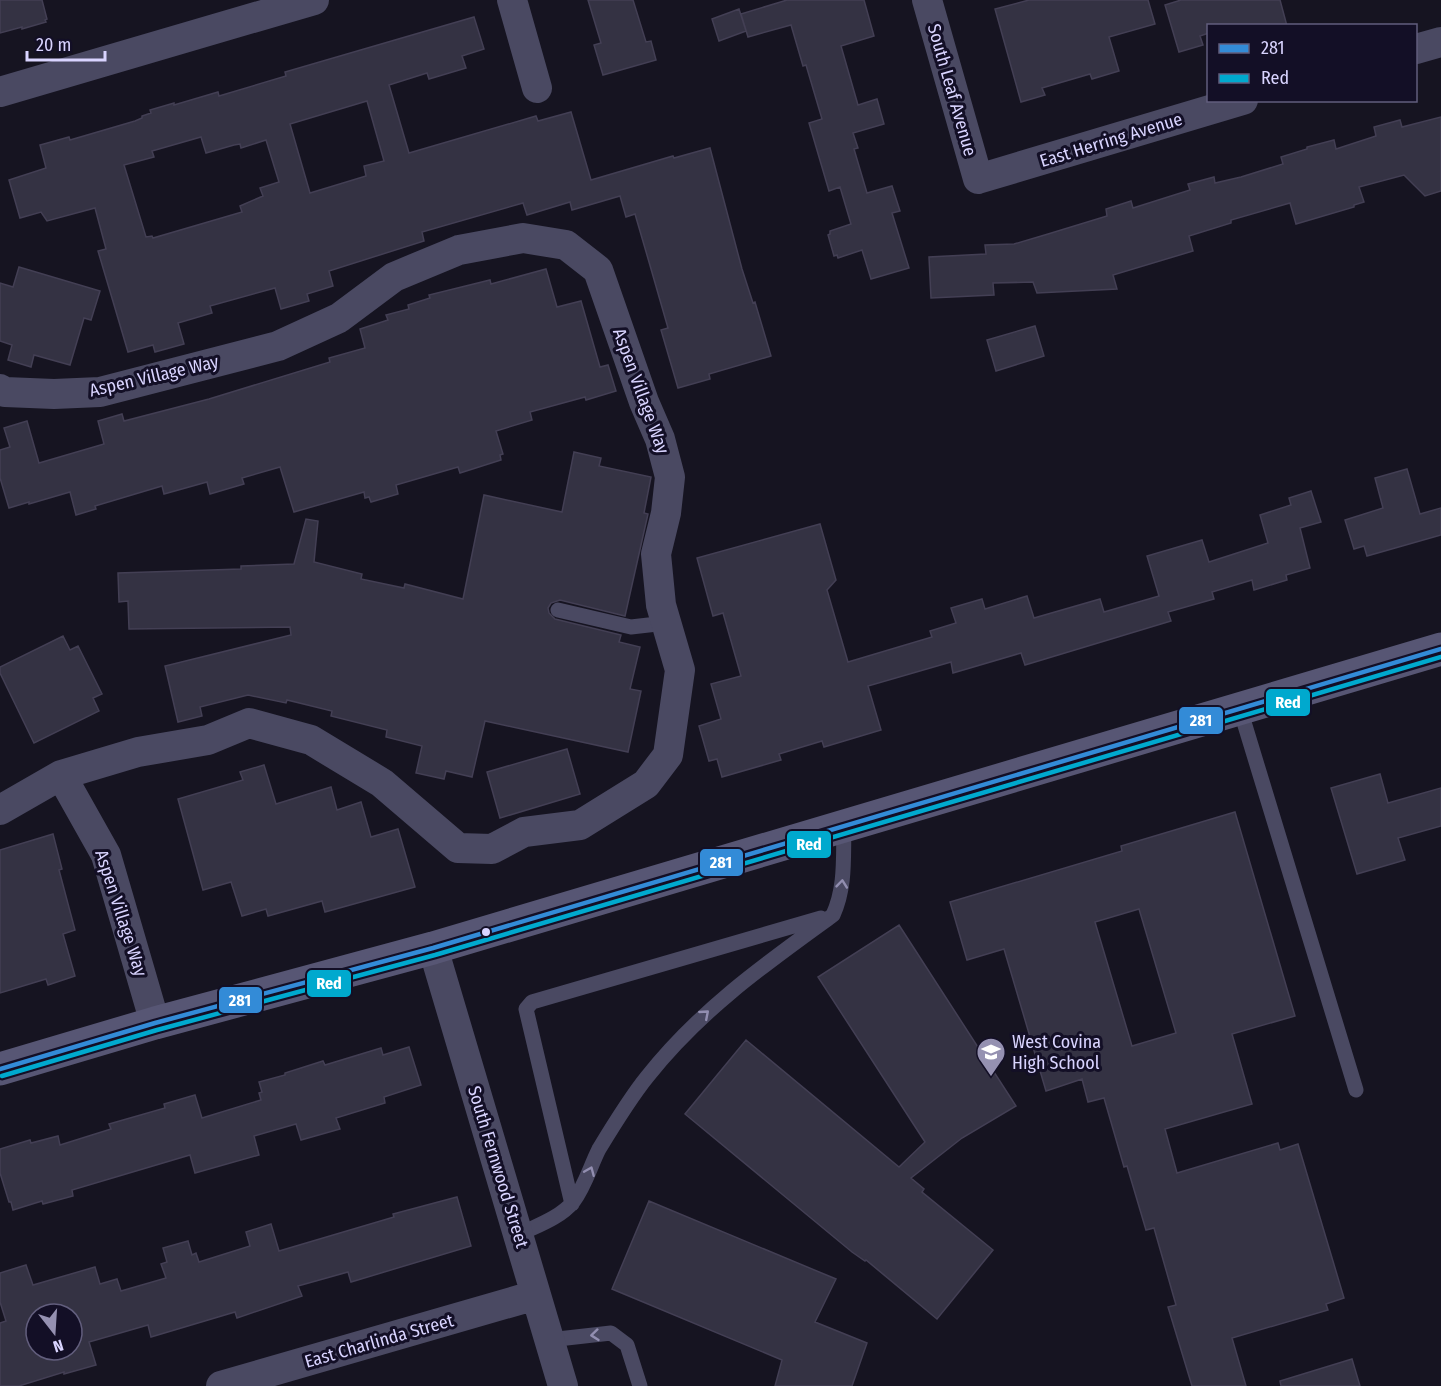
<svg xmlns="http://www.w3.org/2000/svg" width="1441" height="1386" font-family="'Fira Sans Condensed',sans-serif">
  <rect width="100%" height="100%" fill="#161421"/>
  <!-- building -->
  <path fill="#343243" stroke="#433f54" stroke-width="1.5" fill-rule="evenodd" d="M0,0H42L47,19L45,20L46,22L22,29V27L0,33Z
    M588,0H633L646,42L651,41L656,60L603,75L594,45L601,43Z
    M787,0H864L874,36L841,46L858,105L877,99L884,124L853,133L858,148L854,149L867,193L892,186L900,211L892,213L909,268L871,279L862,250L838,258L837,255L834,256L828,235L830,234V231L851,224L840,187L829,191L809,123L822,119L806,65L803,66L791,25L748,37L741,14Z
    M1029,0H1148L1155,24L1109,37L1119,71L1092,79L1090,74L1042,88L1045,95L1021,102L995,9Z
    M1181,0H1280L1287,26H1209V33L1200,36L1203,45L1179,52L1165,5Z
    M739,9L746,31L719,41L712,19Z
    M474,17L484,49L462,56L466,68L429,79L427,73L389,85L409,153L536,116L538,121L571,112L591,180L673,156L674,158L710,148L742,269L753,303L755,302L771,356L709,374L710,379L678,388L661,330L668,328L649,262L635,214L626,217L620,196L572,210L570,202L527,215L523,203L422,232L424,241L329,271L333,286L307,294L309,301L281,309L275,288L210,306L212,313L178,323L184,344L155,352L153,345L128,352L98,251L106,249L95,208L47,221L41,212L20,218L9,180L46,168L40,145L69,137L70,140L135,121L142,118V116L151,113L150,110L174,103V105L218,92L219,96L286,76L285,72ZM367,101L384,161L364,166L366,176L310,193L290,124ZM201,137L206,153L234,145L240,144L241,148L266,140L279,182L260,188L263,196L240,206L242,212L153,238L152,236L146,237L124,165L154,157L152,151Z
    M1441,117V191L1425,196L1404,175L1359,187L1364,202L1354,205V207L1296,224L1290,203L1231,220V223L1189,236L1193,251L1113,275L1117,289L1037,293L1033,282L993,283L994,295L931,298L929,257L986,254L985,245L1014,244L1048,234L1107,216L1106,209L1131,201L1133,208L1190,190L1188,184L1214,177L1215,183L1241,177L1283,164L1281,157L1307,149V147L1334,140L1336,149L1376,136L1374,127L1400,120L1402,127Z
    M19,267L100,291L91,320L84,318L70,365L34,355L31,367L8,360L12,345L0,341V283L13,287Z
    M546,269L557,307L581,301L600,367L608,365L616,391L586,400L585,397L530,412L532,420L496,431L503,454L500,455L501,460L460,473L458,467L396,485L398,494L371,502L369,497L365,498L364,492L294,512L280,467L242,478L244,484L210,494L207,482L164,494L162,486L95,506L96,509L76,515L70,492L29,504V502L9,508L0,478V450L10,447L4,428L27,421L39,463L104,444L98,421L122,414L124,421L209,399L330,362L329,358L365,348L360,329L388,320L386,315L409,309L408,305L430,298L429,295L490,280L491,284Z
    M1035,326L1044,356L996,371L987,340Z
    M574,452L601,458L599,466L651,477L644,513L648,514L625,616L560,600L551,603L548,608L549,613L555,619L621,635L619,642L640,647L630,689L641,691L628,752L485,721L472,777L446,771L444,779L416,773L422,746L386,737L387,730L331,716L332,711L287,700L286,703L248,695L200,707L202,716L178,722L165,666L291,635L290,627L129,629L128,601L119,602L118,573L241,569V566L294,564L306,519L318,521L314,562L362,574L361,579L404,588L405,584L463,599L484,495L562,512Z
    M1407,469L1420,514L1441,508V535L1367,556L1364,546L1354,549L1345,520L1383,508L1375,478Z
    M1311,491L1321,522L1300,528L1310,568L1286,575L1287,580L1254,590L1252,580L1212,592L1214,599L1168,612L1171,621L1025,665L1021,653L953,673L951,662L868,686L881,730L824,747L822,741L779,754L781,760L722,777L717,759L709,761L699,726L721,719L711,684L741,676L723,613L713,616L697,558L820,524L836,580L827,590L848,662L932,637L930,631L956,623L951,608L982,599L985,609L1027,596L1034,618L1100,599L1104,612L1159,596L1147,556L1202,540L1209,562L1268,543L1260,515L1291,505L1289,498Z
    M63,636L70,650L78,646L102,694L93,698L99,711L34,743L0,673V667Z
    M567,749L580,794L500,818L487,772Z
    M264,765L276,804L331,787L337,810L361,802L371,837L398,829L415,887L325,912L322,901L268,916L266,909L242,916L231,882L203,890L178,799L243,780L240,772Z
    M1380,774L1388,803L1441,788V826L1398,838L1405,860L1357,874L1331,788Z
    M1235,812L1295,1016L1232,1034L1252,1104L1165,1129L1177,1173L1278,1143L1280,1150L1298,1144L1344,1298L1326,1304L1328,1310L1232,1338L1246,1386H1192L1168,1307L1176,1305L1154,1228L1146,1230L1127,1166L1124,1167L1104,1098L1088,1102L1082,1079L1046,1091L1004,949L967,960L950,902L1122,851L1121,846ZM1139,909L1176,1033L1132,1046L1095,922Z
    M53,834L62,869L59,870L75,930L63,934L75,976L48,985L46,979L0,993V850Z
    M899,925L1016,1106L962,1138L911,1178L924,1189L922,1192L993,1250L937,1319L866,1260L865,1261L852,1252L685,1114L746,1040L899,1167L925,1142L818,977Z
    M409,1047L421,1085L384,1097L385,1103L336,1118L340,1129L301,1140L296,1124L254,1136L259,1155L195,1173L190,1155L72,1190L73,1196L43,1204L42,1201L13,1210L11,1202H9L0,1173V1149L30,1140L31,1143L58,1136L60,1145L111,1129L109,1124L165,1108L164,1104L195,1095L202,1118L261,1100L259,1093L262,1092L259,1082L285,1075V1073L323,1061L325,1065L381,1048L383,1055Z
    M457,1197L471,1246L351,1282L348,1272L298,1286L302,1296L237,1318L235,1312L151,1337L148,1325L89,1342L96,1365L64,1374V1372L19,1386H0V1323L6,1321L0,1302V1273L26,1265L33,1285L95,1267L100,1284L117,1279L121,1291L166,1278L161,1264L167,1262L163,1248L188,1241L192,1255L196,1253L199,1262L250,1246L246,1232L271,1224L279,1251L394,1217L393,1214ZM36,1314H72V1350H36Z
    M649,1201L836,1279L815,1322L867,1343L852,1386H775L782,1360L612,1289Z
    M1352,1359L1360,1386H1281L1280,1381Z"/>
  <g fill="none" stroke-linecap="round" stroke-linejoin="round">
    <!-- service -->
    <path stroke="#4a4962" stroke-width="15" d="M558,610L631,627L666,623
      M1240,709L1356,1090
      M572,1204L526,1009L532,1002L821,918
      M518,1235C536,1226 560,1218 573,1202C585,1186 590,1167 599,1149C613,1126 630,1098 647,1077C700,1010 765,964 833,915C846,887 843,856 844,826
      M549,1340L611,1333L627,1345L640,1386"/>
    <!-- minor -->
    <path stroke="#4a4962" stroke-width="30" d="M512,0L537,88
      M927,0L978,179L1243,100
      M1416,49L1441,42
      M0,92L314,0
      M0,389L5,392L54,394L100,392L278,346L339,318L394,277L459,250L523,238L566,245L598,270L644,402L660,439L670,477L666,513L656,554L661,605L680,670L668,755L646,784L580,825L524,832L492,849L458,848L382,783L311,740L249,723L208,740L138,752L61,775L0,810
      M61,775L106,855L155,1023
      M433,948L563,1386
      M221,1386L536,1295"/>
    <!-- secondary -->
    <path stroke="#575674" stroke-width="33" d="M0,1069L155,1023L433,948L1441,649"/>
    <!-- bus-1 casing -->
    <g stroke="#130f26" stroke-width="9">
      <path id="bus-1" d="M0,1069L155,1023L433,948L1441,649"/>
    </g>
    <!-- bus-2 casing -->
    <g stroke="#130f26" stroke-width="9">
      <path id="bus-2" d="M2,1076L157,1030L435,955L1441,657"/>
    </g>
    <!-- bus-1 -->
    <use href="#bus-1" stroke="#338bd7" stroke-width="4.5"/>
    <!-- bus-2 -->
    <use href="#bus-2" stroke="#00a9ce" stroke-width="4.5"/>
  </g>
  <!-- one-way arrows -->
  <defs><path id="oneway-chevron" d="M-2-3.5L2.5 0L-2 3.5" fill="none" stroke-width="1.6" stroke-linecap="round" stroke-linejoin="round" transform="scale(1.5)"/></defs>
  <g stroke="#928eb0">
    <use href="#oneway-chevron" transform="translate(842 884) rotate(-84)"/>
    <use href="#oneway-chevron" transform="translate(705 1014) rotate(-41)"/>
    <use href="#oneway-chevron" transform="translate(590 1171) rotate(-67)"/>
    <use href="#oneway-chevron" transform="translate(595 1335) rotate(174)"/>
  </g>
  <!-- icons -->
  <defs>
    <g id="school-pin" transform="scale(1.5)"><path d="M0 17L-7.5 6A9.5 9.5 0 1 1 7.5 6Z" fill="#9591b1" stroke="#130f26"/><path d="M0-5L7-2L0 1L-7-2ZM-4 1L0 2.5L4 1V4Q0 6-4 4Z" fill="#fff"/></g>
  </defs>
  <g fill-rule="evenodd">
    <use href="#school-pin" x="991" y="1052"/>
  </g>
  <!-- markers -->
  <circle fill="#d9d4ff" stroke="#130f26" stroke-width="2" cx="486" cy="932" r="5"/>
  <g text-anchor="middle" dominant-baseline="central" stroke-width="6" stroke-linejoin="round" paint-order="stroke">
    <!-- street labels -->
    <g font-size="18" fill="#d9d4ff" stroke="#130f26">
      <text transform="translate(952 90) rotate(74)">South Leaf Avenue</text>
      <text transform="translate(1111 140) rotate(-17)">East Herring Avenue</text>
      <text transform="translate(154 376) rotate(-13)">Aspen Village Way</text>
      <text transform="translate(641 391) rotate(70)">Aspen Village Way</text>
      <text transform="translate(121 913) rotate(72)">Aspen Village Way</text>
      <text transform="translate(498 1167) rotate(73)">South Fernwood Street</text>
      <text transform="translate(379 1341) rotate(-16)">East Charlinda Street</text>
    </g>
    <!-- poi labels -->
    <g font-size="18" fill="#d9d4ff" stroke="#130f26" text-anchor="start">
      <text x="1012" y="1042">West Covina<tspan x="1012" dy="21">High School</tspan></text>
    </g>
  </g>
  <g stroke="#130f26" stroke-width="2">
    <rect x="1265" y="688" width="46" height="29" rx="6" fill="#00a9ce"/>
    <rect x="1178" y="706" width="46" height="29" rx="6" fill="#338bd7"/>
    <rect x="786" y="830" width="46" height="29" rx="6" fill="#00a9ce"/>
    <rect x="699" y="848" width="45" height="29" rx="6" fill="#338bd7"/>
    <rect x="306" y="969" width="46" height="29" rx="6" fill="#00a9ce"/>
    <rect x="218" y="986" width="45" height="28" rx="6" fill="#338bd7"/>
  </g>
  <g font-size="16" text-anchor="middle" font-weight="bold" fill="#fff">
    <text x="1288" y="708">Red</text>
    <text x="1201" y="726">281</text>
    <text x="809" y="850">Red</text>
    <text x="721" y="868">281</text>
    <text x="329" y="989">Red</text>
    <text x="240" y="1006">281</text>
  </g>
  <!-- legend -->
  <rect x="1207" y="24" width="210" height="78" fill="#130f26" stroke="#625e7d" stroke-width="1.5"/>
  <rect x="1219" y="44" width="30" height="9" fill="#338bd7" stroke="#625e7d" stroke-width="1.5"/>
  <text x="1261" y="54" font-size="18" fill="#d9d4ff">281</text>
  <rect x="1219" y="74" width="30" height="9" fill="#00a9ce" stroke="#625e7d" stroke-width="1.5"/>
  <text x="1261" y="84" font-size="18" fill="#d9d4ff">Red</text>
  <!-- north arrow -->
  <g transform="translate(54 1332) rotate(163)"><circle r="28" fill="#130f26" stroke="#625e7d" stroke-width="1.5"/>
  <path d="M0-4.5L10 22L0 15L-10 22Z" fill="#9591b1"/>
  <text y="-9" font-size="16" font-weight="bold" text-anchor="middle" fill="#d9d4ff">N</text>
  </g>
  <!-- scale -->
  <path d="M27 51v9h78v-9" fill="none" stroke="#d9d4ff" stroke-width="3"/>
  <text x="36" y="51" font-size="18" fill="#d9d4ff" stroke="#130f26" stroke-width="4.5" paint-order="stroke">20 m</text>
</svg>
